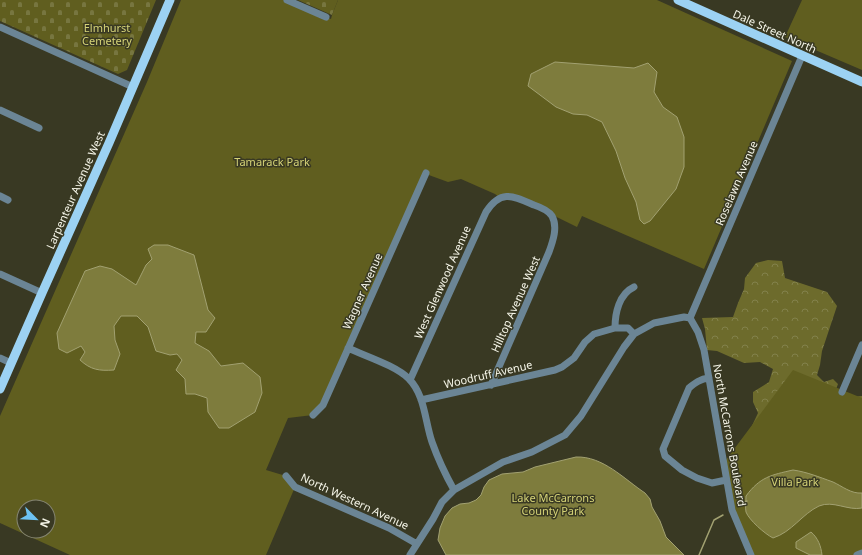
<svg xmlns="http://www.w3.org/2000/svg" width="862" height="555" font-family="'Noto Sans',sans-serif">
  <defs>
    <pattern id="forest-crowns" width="20" height="18" patternUnits="userSpaceOnUse"><rect width="20" height="18" fill="#6d6b2c"/><path d="M2 6a3 3 0 1 1 6 0M12 15a3 3 0 1 1 6 0" fill="none" stroke="#82814b"/></pattern>
    <pattern id="cemetery-stones" width="16" height="16" patternUnits="userSpaceOnUse"><rect width="16" height="16" fill="#605e1f"/><path d="M2 7V4a2 2 0 0 1 4 0v3zM10 15v-3a2 2 0 0 1 4 0v3z" fill="#777640"/></pattern>
  </defs>
  <rect width="100%" height="100%" fill="#393923"/>
  <!-- forest -->
  <path fill="url(#forest-crowns)" d="M768,260L782,261L785,278L827,292L837,306L822,351L820,365L817,375L824,382L833,379L838,384L835,392L852,397L862,396V493L743,445L758,413L753,402V392L769,382L773,369L760,362L744,363L717,351L707,350L705,329L702,318L733,317L738,303L744,289L745,278L756,263Z"/>
  <!-- cemetery -->
  <path fill="url(#cemetery-stones)" d="M0,0H156L127,70L118,74L0,21Z
    M298,0H338L332,15Z"/>
  <!-- green -->
  <path fill="#605e1f" fill-rule="evenodd" d="M181,0H286L331,19L332,15L338,0H657L792,61L704,269L582,216L577,227L514,196L500,198L495,194L461,179L448,182L426,174L323,405L313,415L288,418L266,470L286,476L295,487L266,555H70L0,523V416L147,82ZM24,507H48V531H24Z
    M802,0H862V70L785,37Z
    M793,370L862,398V553L857,555H751L738,528L723,464Z"/>
  <!-- water -->
  <path fill="#7e7c3d" stroke="#a2a171" d="M555,62L634,68L648,63L657,72L654,92L663,107L677,117L684,137V167L676,189L650,221L644,224L640,220L636,202L625,178L616,151L602,122L587,115L573,114L556,107L528,86L531,74Z
    M154,245H168L194,255L208,310L215,318L206,332H196L195,343L209,351L221,366L243,363L260,377L262,393L255,412L229,428H219L208,412L207,398L195,394H186L185,379L176,370L182,360L177,354L170,355L156,351L148,327L137,316H121L114,326L115,340L120,354L114,370C99,371 91,370 80,360L85,352L81,346L67,353L59,349L57,333L85,271L100,266L112,269L136,285L146,265L152,259L148,249Z
    M576,457C603,456 624,479 645,493L650,499L652,507L660,521L666,537L684,555H446L438,540L440,528L445,516L452,508L460,504L469,503L476,500L481,495L484,487L489,480L502,474L523,472L535,467Z
    M793,470C807,472 819,477 833,482C842,486 851,494 862,493V508C848,511 833,500 819,506C802,514 792,532 773,538C765,534 749,520 746,512C745,507 746,501 746,496C760,477 771,475 793,470Z
    M811,532C818,538 821,546 822,555H810L796,548V542Z"/>
  <g fill="none" stroke-linecap="round" stroke-linejoin="round">
    <!-- stream -->
    <path stroke="#a2a171" stroke-width="1.5" d="M738,505L747,501
      M699,555L714,520L723,515"/>
    <!-- minor -->
    <path stroke="#6b8595" stroke-width="7" d="M287,0L326,17
      M0,27L133,87
      M0,110L39,128
      M0,196L8,200
      M0,274L42,293
      M690,318L802,56
      M690,318L698,332L704,350L732,510L751,555
      M615,328C615,313 619,294 634,287
      M348,348C365,356 397,366 409,379C425,395 425,422 432,442C438,459 445,474 454,490
      M0,358L11,363
      M709,378C700,379 695,383 689,388L663,449L665,456L682,470L697,478L712,483L726,480
      M410,380L486,212C501,189 513,196 534,205C540,207 548,210 552,216C558,227 553,241 549,252L491,385
      M842,392L862,345
      M421,400L555,370L562,367L574,358L585,342L594,334L615,328H628L634,334
      M313,415L323,405L426,173
      M286,476L295,487L389,528L417,544
      M410,555L433,519L442,502L454,490L503,462L532,452L565,435L581,416L624,347L634,334L654,323L684,317L690,318
      M857,555L862,553"/>
    <!-- major -->
    <path stroke="#9cd2f3" stroke-width="9" d="M678,0L862,82
      M0,389L42,293L109,143L170,0"/>
  </g>
  <g text-anchor="middle" dominant-baseline="central" stroke-width="3" stroke-linejoin="round" paint-order="stroke">
    <!-- park labels -->
    <g font-size="11" fill="#d5d377" stroke="#393923">
      <text x="107" y="27">Elmhurst<tspan x="107" dy="13">Cemetery</tspan></text>
      <text x="272" y="161">Tamarack Park</text>
      <text x="795" y="481">Villa Park</text>
      <text x="553" y="497">Lake McCarrons<tspan x="553" dy="13">County Park</tspan></text>
    </g>
    <!-- street labels -->
    <g font-size="11" fill="#f6f6e9" stroke="#393923">
      <text transform="translate(775 31) rotate(24)">Dale Street North</text>
      <text transform="translate(736 183) rotate(-67)">Roselawn Avenue</text>
      <text transform="translate(75 190) rotate(-66)">Larpenteur Avenue West</text>
      <text transform="translate(442 282) rotate(-66)">West Glenwood Avenue</text>
      <text transform="translate(362 291) rotate(-66)">Wagner Avenue</text>
      <text transform="translate(515 304) rotate(-66)">Hilltop Avenue West</text>
      <text transform="translate(488 374) rotate(-13)">Woodruff Avenue</text>
      <text transform="translate(730 435) rotate(80)">North McCarrons Boulevard</text>
      <text transform="translate(355 501) rotate(25)">North Western Avenue</text>
    </g>
  </g>
  <!-- north arrow -->
  <g transform="translate(36 519) rotate(114)"><circle r="19" fill="#393923" stroke="#858572"/>
  <path d="M0-3L7 15L0 10L-7 15Z" fill="#6dc2f3"/>
  <text y="-6" font-size="11" font-weight="bold" text-anchor="middle" fill="#f6f6e9">N</text>
  </g>
</svg>
